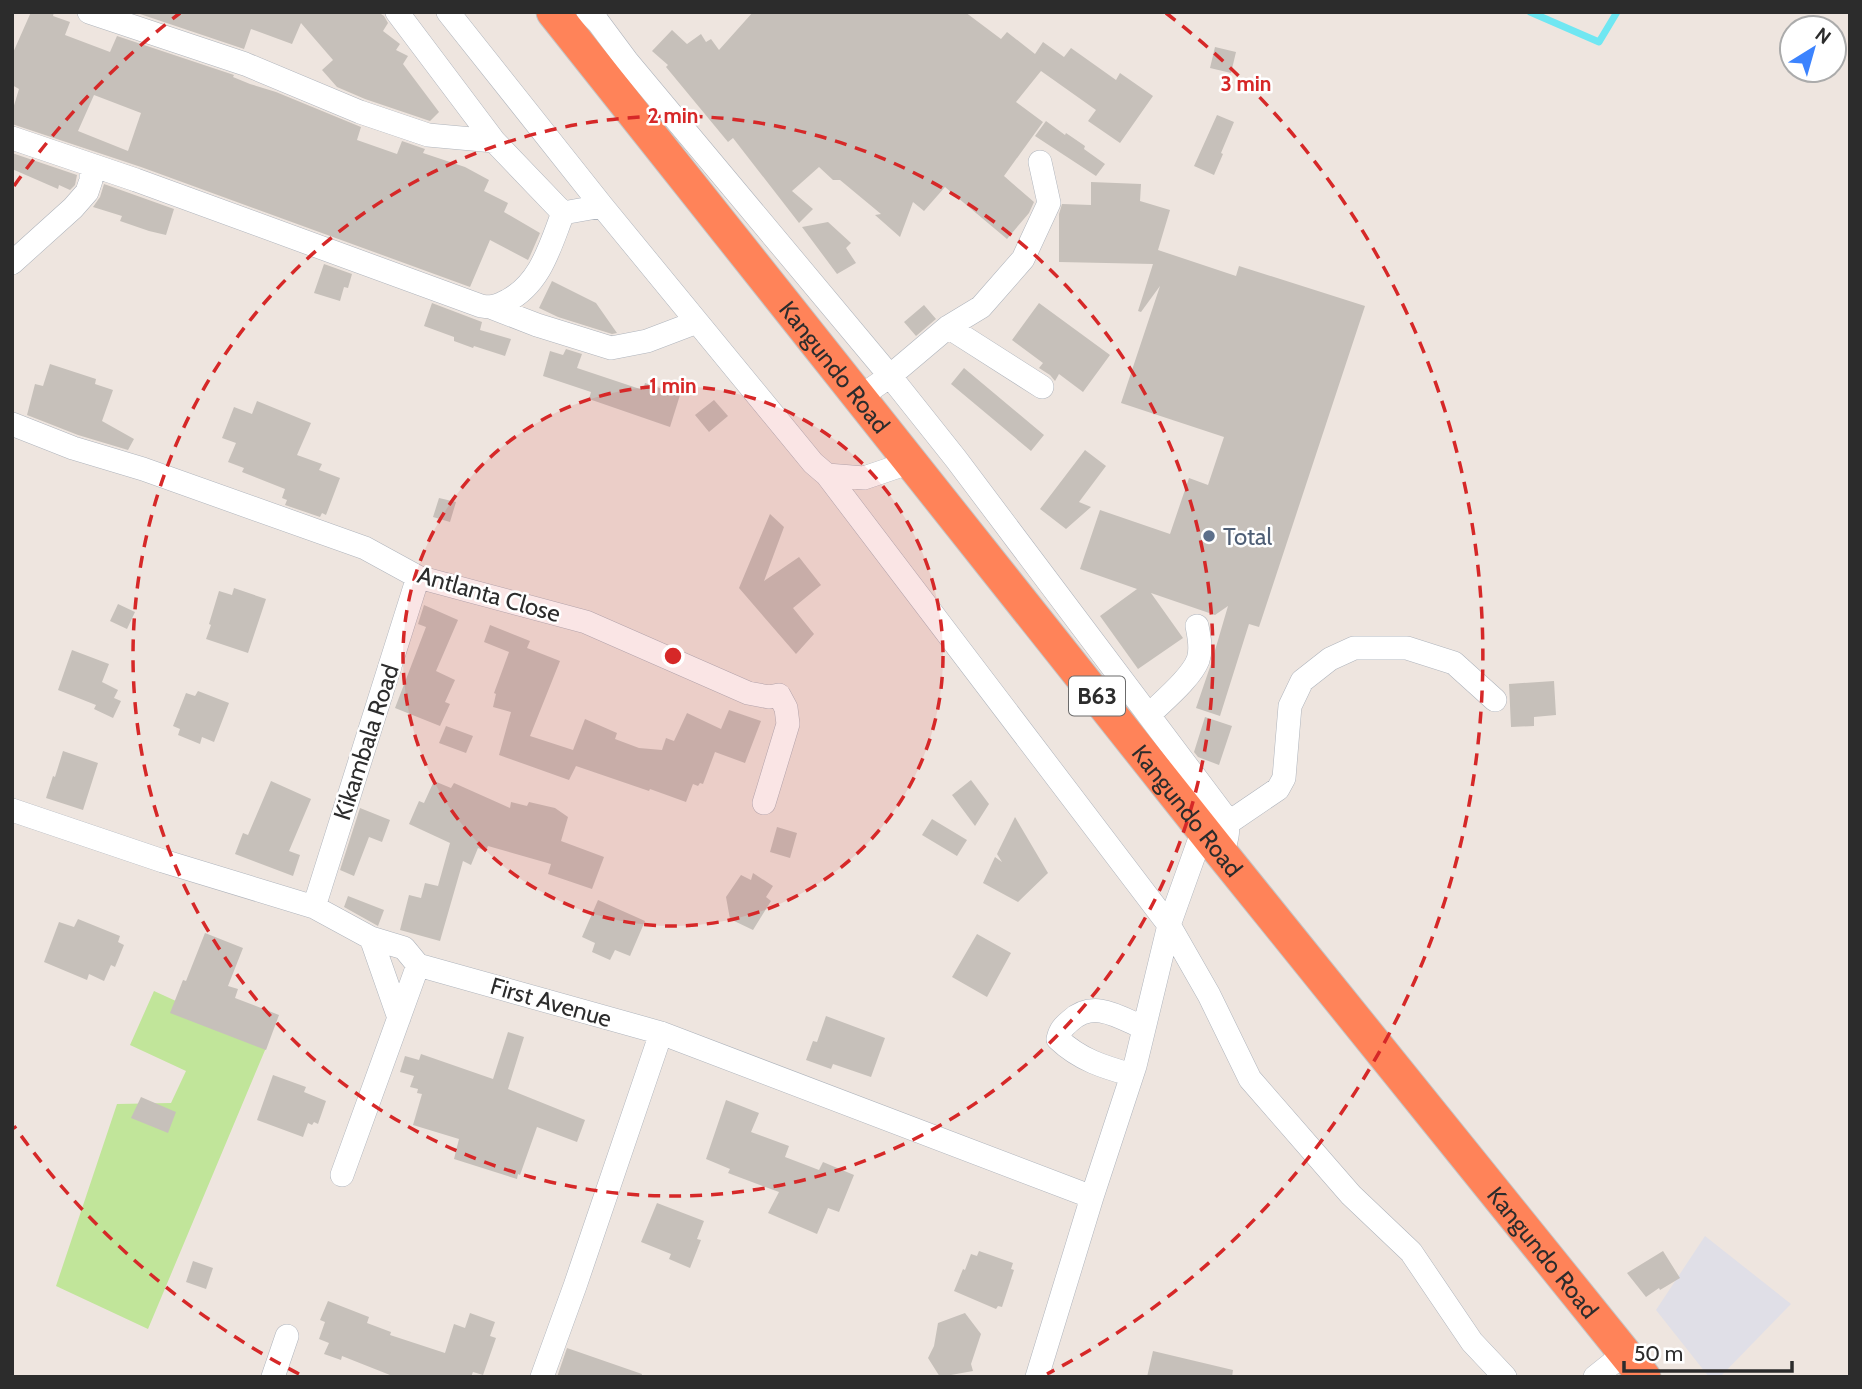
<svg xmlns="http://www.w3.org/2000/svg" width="1862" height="1389" font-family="Cabin,sans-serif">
  <rect width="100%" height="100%" fill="#eee5df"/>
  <!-- industrial -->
  <path fill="#e0dfe7" d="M1705,1236L1791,1304L1720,1377H1709L1656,1310Z"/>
  <!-- green -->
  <path fill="#c1e59a" d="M154,991L268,1043L148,1329L56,1286L117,1104L171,1103L186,1071L130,1045Z"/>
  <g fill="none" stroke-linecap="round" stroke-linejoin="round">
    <!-- stream -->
    <path stroke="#70e7f2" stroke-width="7" d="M1530,12L1599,42L1617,12"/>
  </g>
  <!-- building -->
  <path fill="#c6c0ba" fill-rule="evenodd" d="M31,12H54L53,16L70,22L65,35L110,52L117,36L234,75L233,77L250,84L276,92L361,127L357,140L397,154L402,141L425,149L423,153L465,167L489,180L484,191L508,203L504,212L540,233L530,256L528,260L490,240L470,287L141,167L12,124V112L19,89L12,85V55ZM94,95L141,113L128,151L78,131Z
    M134,12H378L384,16L388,23L383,31L400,44L396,50L408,56L403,64L439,112L430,121L365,99L337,87L322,70L333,60L301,23L292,44L251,29L244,49Z
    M753,12H965L1001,39L1007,32L1035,54L1043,42L1064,57L1071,48L1116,80L1120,73L1153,96L1120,143L1088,121L1096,110L1041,71L1016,102L1043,122L1004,176L1034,202L1029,213L1007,239L945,187L924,211L913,202L900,237L875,215L881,214L840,180H833L819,167L792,191L813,209L799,223L733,138L728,142L666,67L668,65L652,51L672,30L687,44L701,34L706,42L711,39L719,50Z
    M1215,47L1236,52L1231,73L1210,68Z
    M1217,115L1234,122L1221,153L1223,154L1214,175L1194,166Z
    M1046,121L1065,135L1066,133L1085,146L1084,149L1105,164L1096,176L1035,136Z
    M12,153L77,175L75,185L70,190L59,185L58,189L12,169Z
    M1091,182L1141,184L1140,201L1170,210L1158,250L1236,276L1239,266L1365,306L1259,627L1249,624L1220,716L1196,708L1211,664L1228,606L1215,615L1151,593L1183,638L1138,669L1100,616L1137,589L1080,569L1100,510L1170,534L1189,478L1208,485L1224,437L1121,403L1160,286L1141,312L1138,311L1153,264L1059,262V214L1062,204L1091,205Z
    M104,184L174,209L166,235L149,231L120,221L122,216L93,207L100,197Z
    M828,222L851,243L846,248L856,263L837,274L802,227Z
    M324,264L352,274L348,288L344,287L340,301L314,293Z
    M552,281L596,303L617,333L612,334L558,317L539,308Z
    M432,303L482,322L480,330L511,339L505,356L474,346L473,348L454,341V337L424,326Z
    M1039,303L1110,355L1083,392L1059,374L1055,381L1050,375L1039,368L1043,363L1012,340Z
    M924,305L936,319L916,336L904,322Z
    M566,349L582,354L577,368L643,390L645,383L680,395L670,427L589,399L591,392L543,376L550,351L563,355Z
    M50,364L96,379L95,384L113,390L102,421L134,439L128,450L78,435L27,415L35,384L43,386Z
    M964,368L1044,435L1031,451L951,384Z
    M714,400L728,416L709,432L695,415Z
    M257,401L311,423L297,455L322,464L319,470L340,478L326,515L322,513L320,517L285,505L287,500L282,498L285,489L242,472L244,468L228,462L236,443L222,438L234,407L252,414Z
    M1085,450L1106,466L1079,502L1091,507L1066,529L1040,509Z
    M439,498L456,502L450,522L433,517Z
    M770,514L784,527L764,581L799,557L821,585L793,608L814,634L796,654L739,588Z
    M234,588L266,599L248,653L206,639L211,625L209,624L219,591L232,595Z
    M118,604L135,612L127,629L110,621Z
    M424,605L458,620L436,671L455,680L445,702L450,704L440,726L395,708L426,627L418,624Z
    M490,625L530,641L527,648L560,661L530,736L573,750L585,719L617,733L615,739L639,748L662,750L666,738L674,741L687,713L721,729L729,710L761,721L745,763L715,752L703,784L700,783L698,786L693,784L686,802L650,789L649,791L576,766L569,780L499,755L511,712L493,707L496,694L494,693L509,652L484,642Z
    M72,650L109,664L102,682L118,690L114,698L121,701L113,718L94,709L96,705L58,690Z
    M1554,681L1556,715L1534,717V726L1511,727L1509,684Z
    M198,691L229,703L214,742L202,737L200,744L178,735L180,729L173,726L186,693L195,696Z
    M1205,717L1232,726L1219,765L1198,757L1194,752Z
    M446,726L473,736L466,753L439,743Z
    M63,751L98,763L83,810L46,798L53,776L55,777Z
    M971,780L989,804L975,826L952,795Z
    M271,781L311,799L289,851L300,855L293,876L235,854L243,833L248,835Z
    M434,781L451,788L454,783L510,808L511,802L527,806L529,802L555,808L568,817L561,841L604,857L592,889L548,874L551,864L488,846L486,851L478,848L471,865L463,861L440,941L400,930L409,895L421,898L425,883L438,886L450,843L409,824L419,801L424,803Z
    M360,808L390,820L382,842L369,837L354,876L340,870Z
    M1015,817L1048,873L1018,902L983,883L995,857L1002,862L997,854Z
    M932,819L967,840L957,856L922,835Z
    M777,827L797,833L790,858L770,852Z
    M753,873L773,886L766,897L771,901L753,930L730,919L726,897L741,875L751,880Z
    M348,896L384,910L378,926L344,907Z
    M598,900L645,921L630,956L615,950L610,960L592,952L595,943L582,937Z
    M78,919L120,936L118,942L124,945L115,967L111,965L104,981L89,974L87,980L44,962L59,922L74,927Z
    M205,933L243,948L228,986L238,989L235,998L279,1015L266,1050L170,1013L183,980L186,981Z
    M977,934L1011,953L987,997L952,977Z
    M826,1016L885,1038L871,1077L833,1064L831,1069L806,1060L813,1041L817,1042Z
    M508,1032L524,1037L508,1089L585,1120L577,1142L537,1127L520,1175L518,1174L517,1179L454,1159L459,1139L413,1125L422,1094L417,1093L418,1089L410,1087L414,1076L400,1072L405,1056L419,1060L421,1054L493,1079Z
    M273,1075L306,1087L304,1092L326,1101L318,1124L314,1122L312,1125L308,1123L303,1137L257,1120Z
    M141,1097L176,1112L168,1133L131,1118Z
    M726,1100L759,1113L751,1132L789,1146L785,1157L819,1170L823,1162L854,1175L839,1212L828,1208L817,1234L768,1213L779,1192L728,1173L730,1169L706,1159Z
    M657,1203L704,1221L697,1239L701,1240L690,1268L669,1259L671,1254L641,1242Z
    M979,1251L1013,1263L1011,1269L1014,1270L1002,1307L998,1306L996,1309L954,1291L963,1269L965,1270L971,1254L977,1256Z
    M1663,1251L1680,1278L1660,1290L1659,1288L1646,1297L1627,1273Z
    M193,1261L213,1268L206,1289L186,1282Z
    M328,1301L369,1317L367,1323L391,1332L390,1335L445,1353L454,1324L465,1328L470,1313L495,1322L490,1336L496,1338L483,1375L473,1372L471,1377H395L342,1356L341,1360L324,1354L329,1343L319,1339L325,1322L320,1320Z
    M965,1313L981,1334L971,1364L973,1371L940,1377L928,1358L934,1346L938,1323Z
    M567,1348L642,1374L641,1377H557Z
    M1153,1351L1233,1370L1232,1377H1147Z"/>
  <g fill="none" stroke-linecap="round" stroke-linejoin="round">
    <!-- minor casing -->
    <g stroke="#afb4bc" stroke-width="24">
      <path id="minor" d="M89,12L245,64L360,112L428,135L494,141L563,213L602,206
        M397,12L494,141
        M448,12L602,206L813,463L827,475L864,478L911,462
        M588,12L598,22L627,61L890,376L956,459L1223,814C1231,829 1227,839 1222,854
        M12,138L136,180L481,306C494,308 496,306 507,301C541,283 550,246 563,213
        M12,263L73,208L87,192L91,180V166
        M493,308L537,325L611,348L647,341L697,322
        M948,327L1042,387
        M860,397L890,376L948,327L981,307L1023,259L1049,203L1040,162
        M12,424L73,448L143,469L365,548L418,577L586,622L748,693L769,697L779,695L786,708L788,724L764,803
        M827,475L1169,925L1209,995L1250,1079L1351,1195L1411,1252L1472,1342L1505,1377
        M1149,715C1163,701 1191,678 1198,660C1202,649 1199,636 1197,626
        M12,810L163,861L314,907L371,938L404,948L418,965L661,1033L1092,1197
        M1228,823L1278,789L1284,778L1290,706L1302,681L1330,659L1354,648H1407L1454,663L1495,700
        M314,907L418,577
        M371,938L399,1018
        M1132,1075C1104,1067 1080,1060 1058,1039C1060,1030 1063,1027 1070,1021C1094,999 1119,1017 1144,1028
        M342,1175L418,965
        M273,1377L287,1336
        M542,1377L575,1286L661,1033
        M1037,1377L1092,1197L1135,1066L1169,925L1203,830
        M1595,1377L1625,1353"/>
    </g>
    <!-- highway casing -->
    <g stroke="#c4c4c4" stroke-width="35">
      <g id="highway">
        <path id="s1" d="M553,12L1222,854L1644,1377"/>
      </g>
    </g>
    <!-- minor -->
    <use href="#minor" stroke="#fff" stroke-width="23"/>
    <!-- highway -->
    <use href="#highway" stroke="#ff8359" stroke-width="33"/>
  </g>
  <!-- distance rings -->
  <circle cx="673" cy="656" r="270" fill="#d62828" fill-opacity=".12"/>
  <g fill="none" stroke="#d62828" stroke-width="3.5" stroke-dasharray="12 9">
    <circle cx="673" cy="656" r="270"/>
    <circle cx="673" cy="656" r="540"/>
    <path d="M299 1374A810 810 0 0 1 14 1126M14 186A810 810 0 0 1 180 13M1166 13A810 810 0 0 1 1047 1374"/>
  </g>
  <!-- markers -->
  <circle fill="#5c6f8a" stroke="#fff" stroke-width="2.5" cx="1209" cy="536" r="7"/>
  <g text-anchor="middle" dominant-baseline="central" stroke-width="5" stroke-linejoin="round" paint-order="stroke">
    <!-- shield labels -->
    <rect fill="#fff" stroke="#6b6b6b" stroke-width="2" x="1069" y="676.5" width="56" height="39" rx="5"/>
    <g font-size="23" font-weight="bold" fill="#2c2c2c">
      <text x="1097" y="696">B63</text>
    </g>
    <!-- street labels -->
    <g font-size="24" fill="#2c2c2c" stroke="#fff">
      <text stroke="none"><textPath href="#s1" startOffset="453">Kangundo Road</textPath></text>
      <text transform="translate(489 594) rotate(16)">Antlanta Close</text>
      <text transform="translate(366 742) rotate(-72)">Kikambala Road</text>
      <text stroke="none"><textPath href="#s1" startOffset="1020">Kangundo Road</textPath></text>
      <text transform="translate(551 1002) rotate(16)">First Avenue</text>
      <text stroke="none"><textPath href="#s1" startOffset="1587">Kangundo Road</textPath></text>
    </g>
    <!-- service labels -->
    <g font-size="24" fill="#4e5e75" stroke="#fff" text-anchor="start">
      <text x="1223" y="536">Total</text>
    </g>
  </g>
  <circle cx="673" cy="656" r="10" fill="#d62828" stroke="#fff" stroke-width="3.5"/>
  <g font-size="21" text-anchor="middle" font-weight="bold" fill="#d62828" stroke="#fff" stroke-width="5" stroke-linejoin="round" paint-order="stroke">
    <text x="1246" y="91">3 min</text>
    <text x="673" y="123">2 min</text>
    <text x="673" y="393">1 min</text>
  </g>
  <!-- border -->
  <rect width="1862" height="1389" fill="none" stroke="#2c2c2c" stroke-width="28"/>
  <!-- north arrow -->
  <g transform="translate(1813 49) rotate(37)"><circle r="33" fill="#ffffff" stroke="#ababab" stroke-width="2"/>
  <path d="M0-5L12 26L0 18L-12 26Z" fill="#3c83fe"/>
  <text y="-10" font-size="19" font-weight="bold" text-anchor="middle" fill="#2c2c2c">N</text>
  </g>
  <!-- scale -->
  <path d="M1624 1361v10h168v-10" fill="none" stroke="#2c2c2c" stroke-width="3.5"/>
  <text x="1634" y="1361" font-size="21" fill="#2c2c2c" stroke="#ffffff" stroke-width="5" paint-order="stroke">50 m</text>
</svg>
